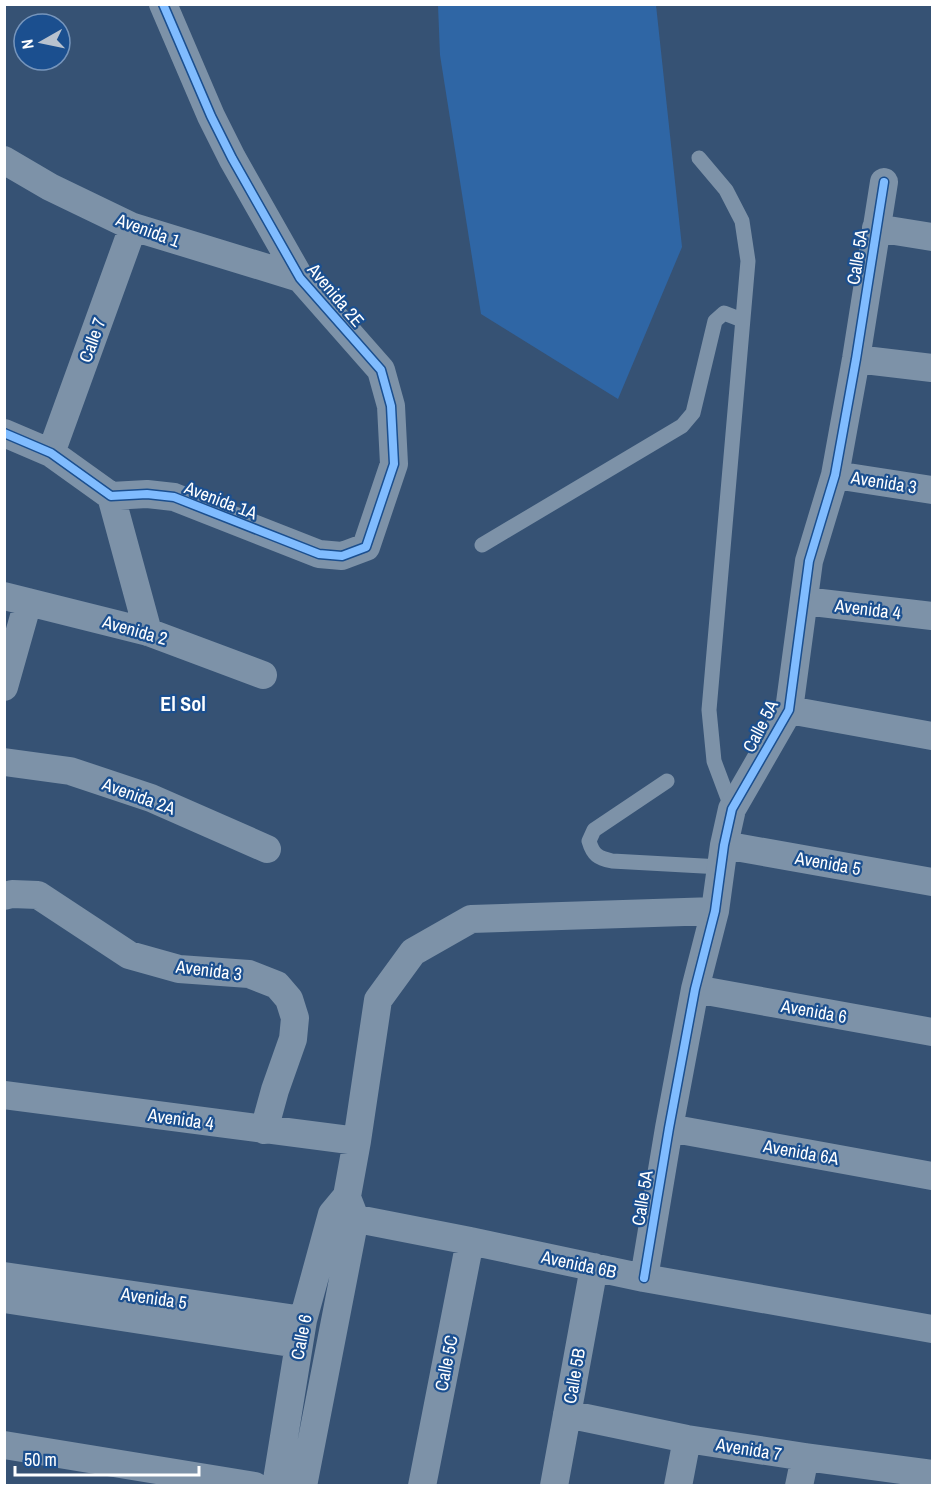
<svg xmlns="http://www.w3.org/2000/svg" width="937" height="1490" font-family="'Archivo Narrow',sans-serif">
  <rect width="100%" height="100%" fill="#365274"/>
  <!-- green -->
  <path fill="#2f66a5" d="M438,5H656L682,247L618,399L481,314L440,55Z"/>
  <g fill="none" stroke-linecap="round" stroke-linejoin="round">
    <!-- service -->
    <path stroke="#7d92a8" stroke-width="15" d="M699,158L726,190L742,221L748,261L709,710L714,761L732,809
      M482,545L682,426L693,413L715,321L724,313L742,320
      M667,781L594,830L589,841C593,855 598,858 612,861L721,867"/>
    <!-- minor -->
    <path stroke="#7d92a8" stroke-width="28" d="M4,160L50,187L133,227L300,278
      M876,228L932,237
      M856,359L932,368
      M4,433L51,453L111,496L147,494L174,497L319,554L342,556L366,547L394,464L391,406L381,370L300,278L232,158L211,116L163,4
      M51,453L133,227
      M835,475L932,490
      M111,496L148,632
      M4,596L148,632L263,675
      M804,601L932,616
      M4,687L28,602
      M789,710L932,736
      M4,762L70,771L151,798L267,849
      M724,845L932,882
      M4,896L12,894L38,895L129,955L179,969L249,974L277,985L289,999L295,1018L293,1039L275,1090L264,1130
      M695,989L932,1032
      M4,1095L357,1141
      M669,1128L932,1176
      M332,1214L470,1241L644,1278L932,1329
      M4,1276L303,1320
      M644,1278L669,1128L695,989L715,911L724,845L732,809L789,710L809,561L835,475L856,359L884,182
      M4,1299L298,1344
      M567,1414L687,1439L805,1457L932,1474
      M4,1445L255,1486
      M276,1486L303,1320L332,1214L347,1196L357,1141L378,1000L413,952L471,919L715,911
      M303,1486L355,1218L348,1200
      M422,1486L470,1241
      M554,1486L594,1267
      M678,1486L687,1439
      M799,1486L805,1457"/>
    <!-- cycleway casing -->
    <g stroke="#1b4f8f" stroke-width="11">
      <path id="cycleway" d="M4,433L51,453L111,496L147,494L174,497L319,554L342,556L366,547L394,464L391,406L381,370L300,278L232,158L211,116L163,4
        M644,1278L669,1128L695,989L715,911L724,845L732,809L789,710L809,561L835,475L856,359L884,182"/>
    </g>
    <!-- cycleway -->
    <use href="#cycleway" stroke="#80bcff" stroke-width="8"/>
  </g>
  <g text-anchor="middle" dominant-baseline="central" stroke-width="4.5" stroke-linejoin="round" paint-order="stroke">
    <!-- street labels -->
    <g font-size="18" fill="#fff" stroke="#1b4f8f">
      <text transform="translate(148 230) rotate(20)">Avenida 1</text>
      <text transform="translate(857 257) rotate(-81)">Calle 5A</text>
      <text transform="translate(336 295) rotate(50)">Avenida 2E</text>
      <text transform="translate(92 340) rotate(-70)">Calle 7</text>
      <text transform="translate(884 482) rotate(9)">Avenida 3</text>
      <text transform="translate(221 500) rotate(21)">Avenida 1A</text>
      <text transform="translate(868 609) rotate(7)">Avenida 4</text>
      <text transform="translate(135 630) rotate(16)">Avenida 2</text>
      <text transform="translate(760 726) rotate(-63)">Calle 5A</text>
      <text transform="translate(139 796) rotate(20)">Avenida 2A</text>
      <text transform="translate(828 863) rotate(10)">Avenida 5</text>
      <text transform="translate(209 970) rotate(7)">Avenida 3</text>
      <text transform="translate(814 1011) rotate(10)">Avenida 6</text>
      <text transform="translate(181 1119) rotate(8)">Avenida 4</text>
      <text transform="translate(801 1152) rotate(10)">Avenida 6A</text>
      <text transform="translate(642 1198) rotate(-81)">Calle 5A</text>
      <text transform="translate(579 1264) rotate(12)">Avenida 6B</text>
      <text transform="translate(154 1298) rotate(8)">Avenida 5</text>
      <text transform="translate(301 1337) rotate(-79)">Calle 6</text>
      <text transform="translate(446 1363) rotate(-79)">Calle 5C</text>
      <text transform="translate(574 1376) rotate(-80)">Calle 5B</text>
      <text transform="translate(749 1449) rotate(9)">Avenida 7</text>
    </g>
    <!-- neighbourhood labels -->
    <g font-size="20" font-weight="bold" fill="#fff" stroke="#1b4f8f">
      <text x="183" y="703">El Sol</text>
    </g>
  </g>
  <!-- border -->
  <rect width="937" height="1490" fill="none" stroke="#ffffff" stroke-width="12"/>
  <!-- north arrow -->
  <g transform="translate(42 42) rotate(261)"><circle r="28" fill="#1b4f8f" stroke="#7695bc" stroke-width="1.5"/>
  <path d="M0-4.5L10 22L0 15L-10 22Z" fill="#b9c2ce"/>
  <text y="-9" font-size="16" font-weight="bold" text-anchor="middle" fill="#ffffff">N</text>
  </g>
  <!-- scale -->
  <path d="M15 1466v9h184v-9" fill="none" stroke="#ffffff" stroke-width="3"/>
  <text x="24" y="1466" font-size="18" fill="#ffffff" stroke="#1b4f8f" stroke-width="4.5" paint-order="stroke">50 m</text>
</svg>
